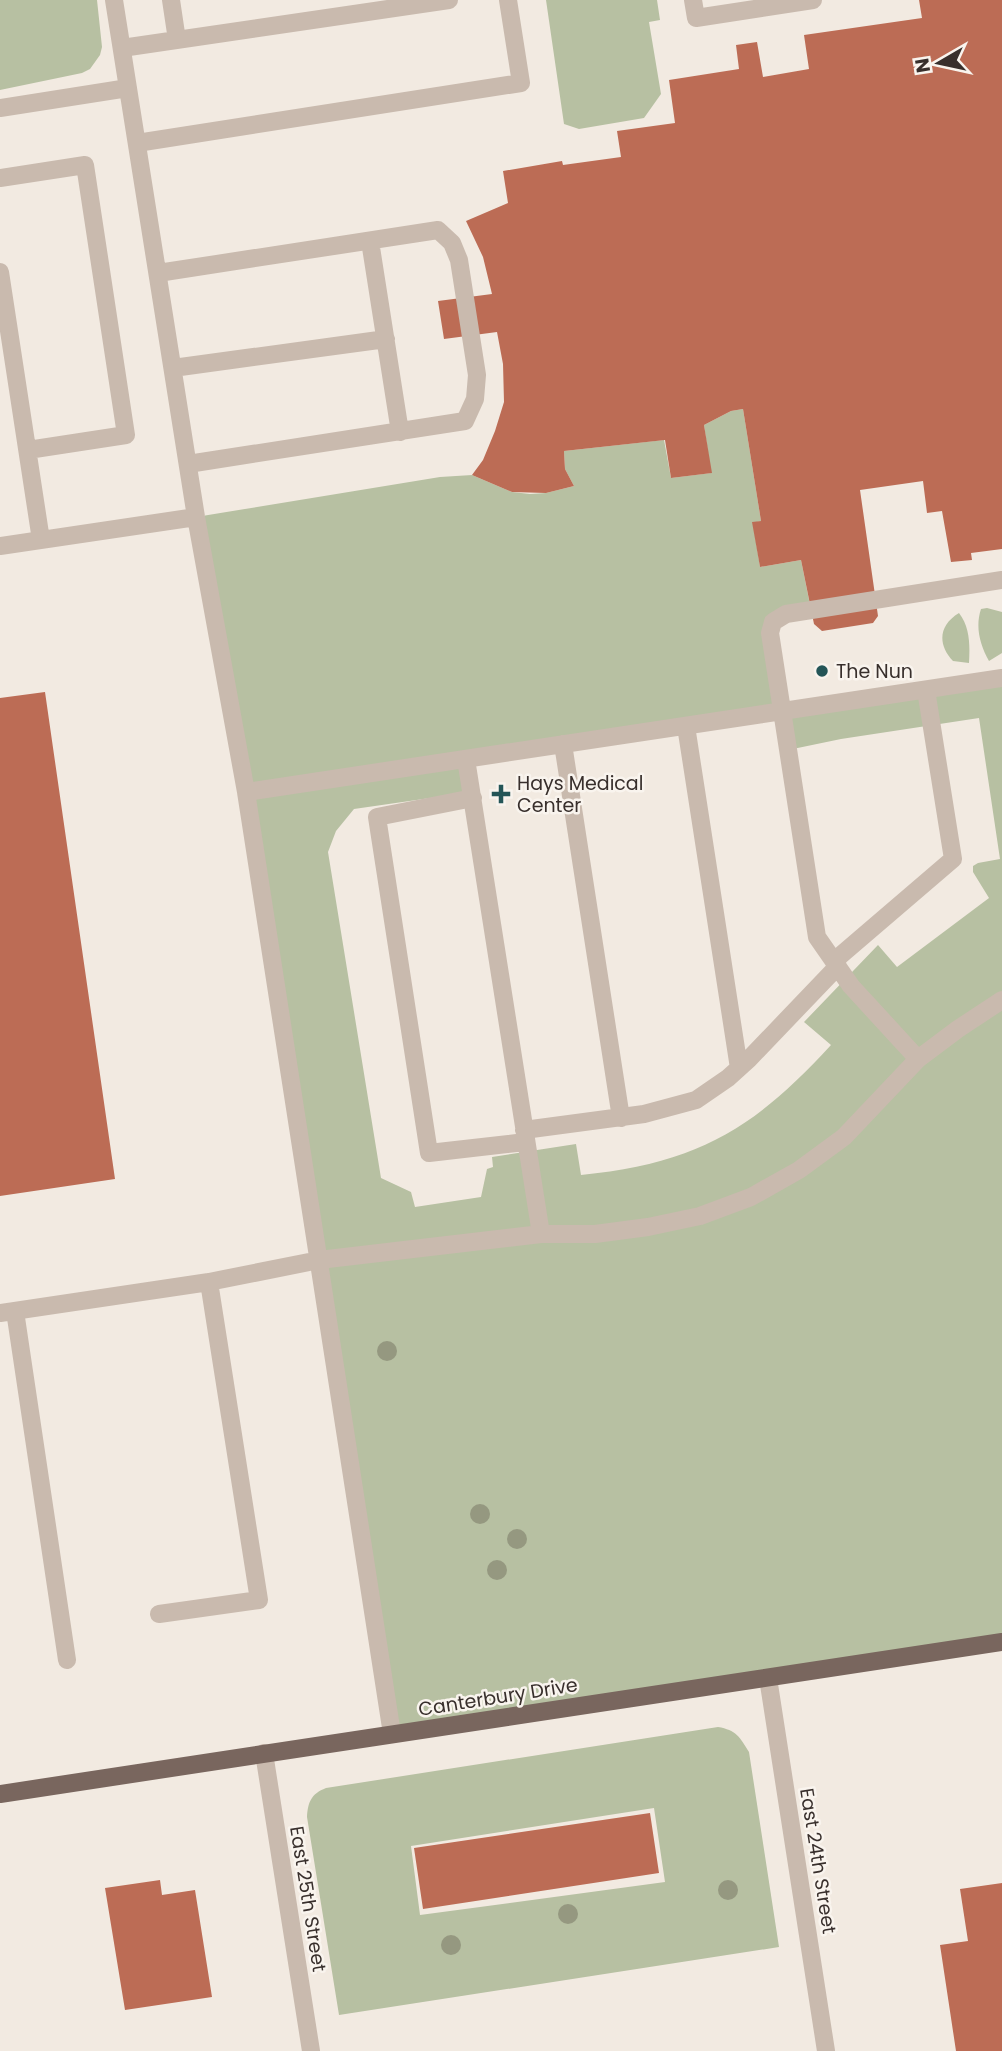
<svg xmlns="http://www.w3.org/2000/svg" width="1002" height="2051" font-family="Poppins,sans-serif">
  <rect width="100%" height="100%" fill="#f2eae1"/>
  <!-- green -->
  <path fill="#b7c0a2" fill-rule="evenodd" d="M0,0H97L102,47L100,55L90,69L82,73L0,90Z
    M546,0H657L660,20L649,22L661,94L644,118L579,129L564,124Z
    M743,409L761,521L753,523L760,567L801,560L811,610L773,622L782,711L1002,678V1642L392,1734L196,517L440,477L472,475L512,492L530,494L546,493L574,486L565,469L564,451L664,440L671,478L711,473L704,425L731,411ZM782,712L788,750L841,739L979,718L1000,859L978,863L973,866V872L989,898L897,967L878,945L804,1022L831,1045C753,1130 697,1163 581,1175L576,1144L492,1157L493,1167L487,1169L481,1197L415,1207L411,1192L381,1178L328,852L336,831L354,809L472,792L467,759Z
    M987,608L1002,612V653L989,661C980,645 975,627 981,609Z
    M959,613C970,627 970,645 969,663L953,661C937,644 939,625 959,613Z
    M718,1727C736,1730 740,1737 749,1752L779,1947L339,2015L307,1817C308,1802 311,1794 326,1788ZM654,1808L665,1882L420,1915L411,1846Z"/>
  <!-- building -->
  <path fill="#bc6c55" d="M919,0H1002V549L971,553L972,560L951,562L942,511L927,513L923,481L860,490L878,616L873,623L822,631L814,624L801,560L760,567L752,522L761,521L743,409L731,411L704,425L712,473L671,478L665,440L564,451L565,469L574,486L546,493L512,492L472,475L483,460L495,431L504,402L503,364L497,332L444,339L438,301L492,294L483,257L466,221L508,203L503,171L562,161L563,165L621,157L617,131L675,123L669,80L739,69L736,45L757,42L763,77L809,69L804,35L922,18Z
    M45,692L115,1179L0,1196V698Z
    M650,1813L659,1873L423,1909L414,1848Z
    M160,1880L162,1895L195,1890L212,1997L125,2010L105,1888Z
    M1002,1883V2051H956L940,1945L968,1941L960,1889Z"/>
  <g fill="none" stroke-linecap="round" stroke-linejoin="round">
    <!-- minor -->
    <path stroke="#c9baae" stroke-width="18" d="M114,0L196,517L246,792L392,1734
      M171,0L177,40
      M693,0L696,18L813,0
      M122,48L449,0
      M0,108L128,88
      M137,143L521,83L508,0
      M0,178L85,165L126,435L28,450
      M370,241L400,432
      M0,272L41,540
      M158,273L438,230L452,243L459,260L477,375L475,399L465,421L188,464
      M173,368L386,339
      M0,546L196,517
      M686,726L739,1068
      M563,744L621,1118
      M466,759L541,1234
      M246,792L1002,678
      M473,798L377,817L429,1153L525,1142
      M834,961L953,859L926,690
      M918,1059L851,986L817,937L770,633L773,622L786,614L1002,580
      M524,1130L644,1114L696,1100L728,1078L749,1059L838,966
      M15,1311L67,1660
      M0,1313L209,1282L319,1260L541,1234H595L648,1227L700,1216L751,1197L799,1170L844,1137L918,1059L958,1029L1002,1000
      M159,1614L259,1600L209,1282
      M768,1678L826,2051
      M264,1753L311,2051"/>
    <!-- major -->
    <path stroke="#79665e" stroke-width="18" d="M0,1794L1002,1642"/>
  </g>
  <!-- trees -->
  <g fill="#959880">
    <circle cx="387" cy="1351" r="10"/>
    <circle cx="480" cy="1514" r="10"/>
    <circle cx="517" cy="1539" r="10"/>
    <circle cx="497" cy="1570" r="10"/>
    <circle cx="728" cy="1890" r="10"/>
    <circle cx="568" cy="1914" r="10"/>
    <circle cx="451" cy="1945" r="10"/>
  </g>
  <!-- markers -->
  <g fill="#245557" stroke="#f9f4ee" stroke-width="2.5">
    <circle cx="822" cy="671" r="7"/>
    <path d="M497.5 783.5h7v7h7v7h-7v7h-7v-7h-7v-7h7z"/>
  </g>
  <g text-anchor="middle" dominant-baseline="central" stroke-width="5" stroke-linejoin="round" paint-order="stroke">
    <!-- poi labels -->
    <g font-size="19" fill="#382f2c" stroke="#f9f4ee" text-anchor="start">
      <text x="836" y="671">The Nun</text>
      <text x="517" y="783">Hays Medical<tspan x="517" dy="22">Center</tspan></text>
    </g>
    <!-- street labels -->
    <g font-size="19" fill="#382f2c" stroke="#f9f4ee">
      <text transform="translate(498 1697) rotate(-9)">Canterbury Drive</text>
      <text transform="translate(818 1861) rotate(81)">East 24th Street</text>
      <text transform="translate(308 1899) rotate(81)">East 25th Street</text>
    </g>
  </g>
  <!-- north arrow -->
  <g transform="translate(939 63) rotate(261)" stroke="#f9f4ee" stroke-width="5" paint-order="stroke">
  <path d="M0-5L12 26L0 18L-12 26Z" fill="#382f2c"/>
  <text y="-10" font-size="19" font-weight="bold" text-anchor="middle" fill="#382f2c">N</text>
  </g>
</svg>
